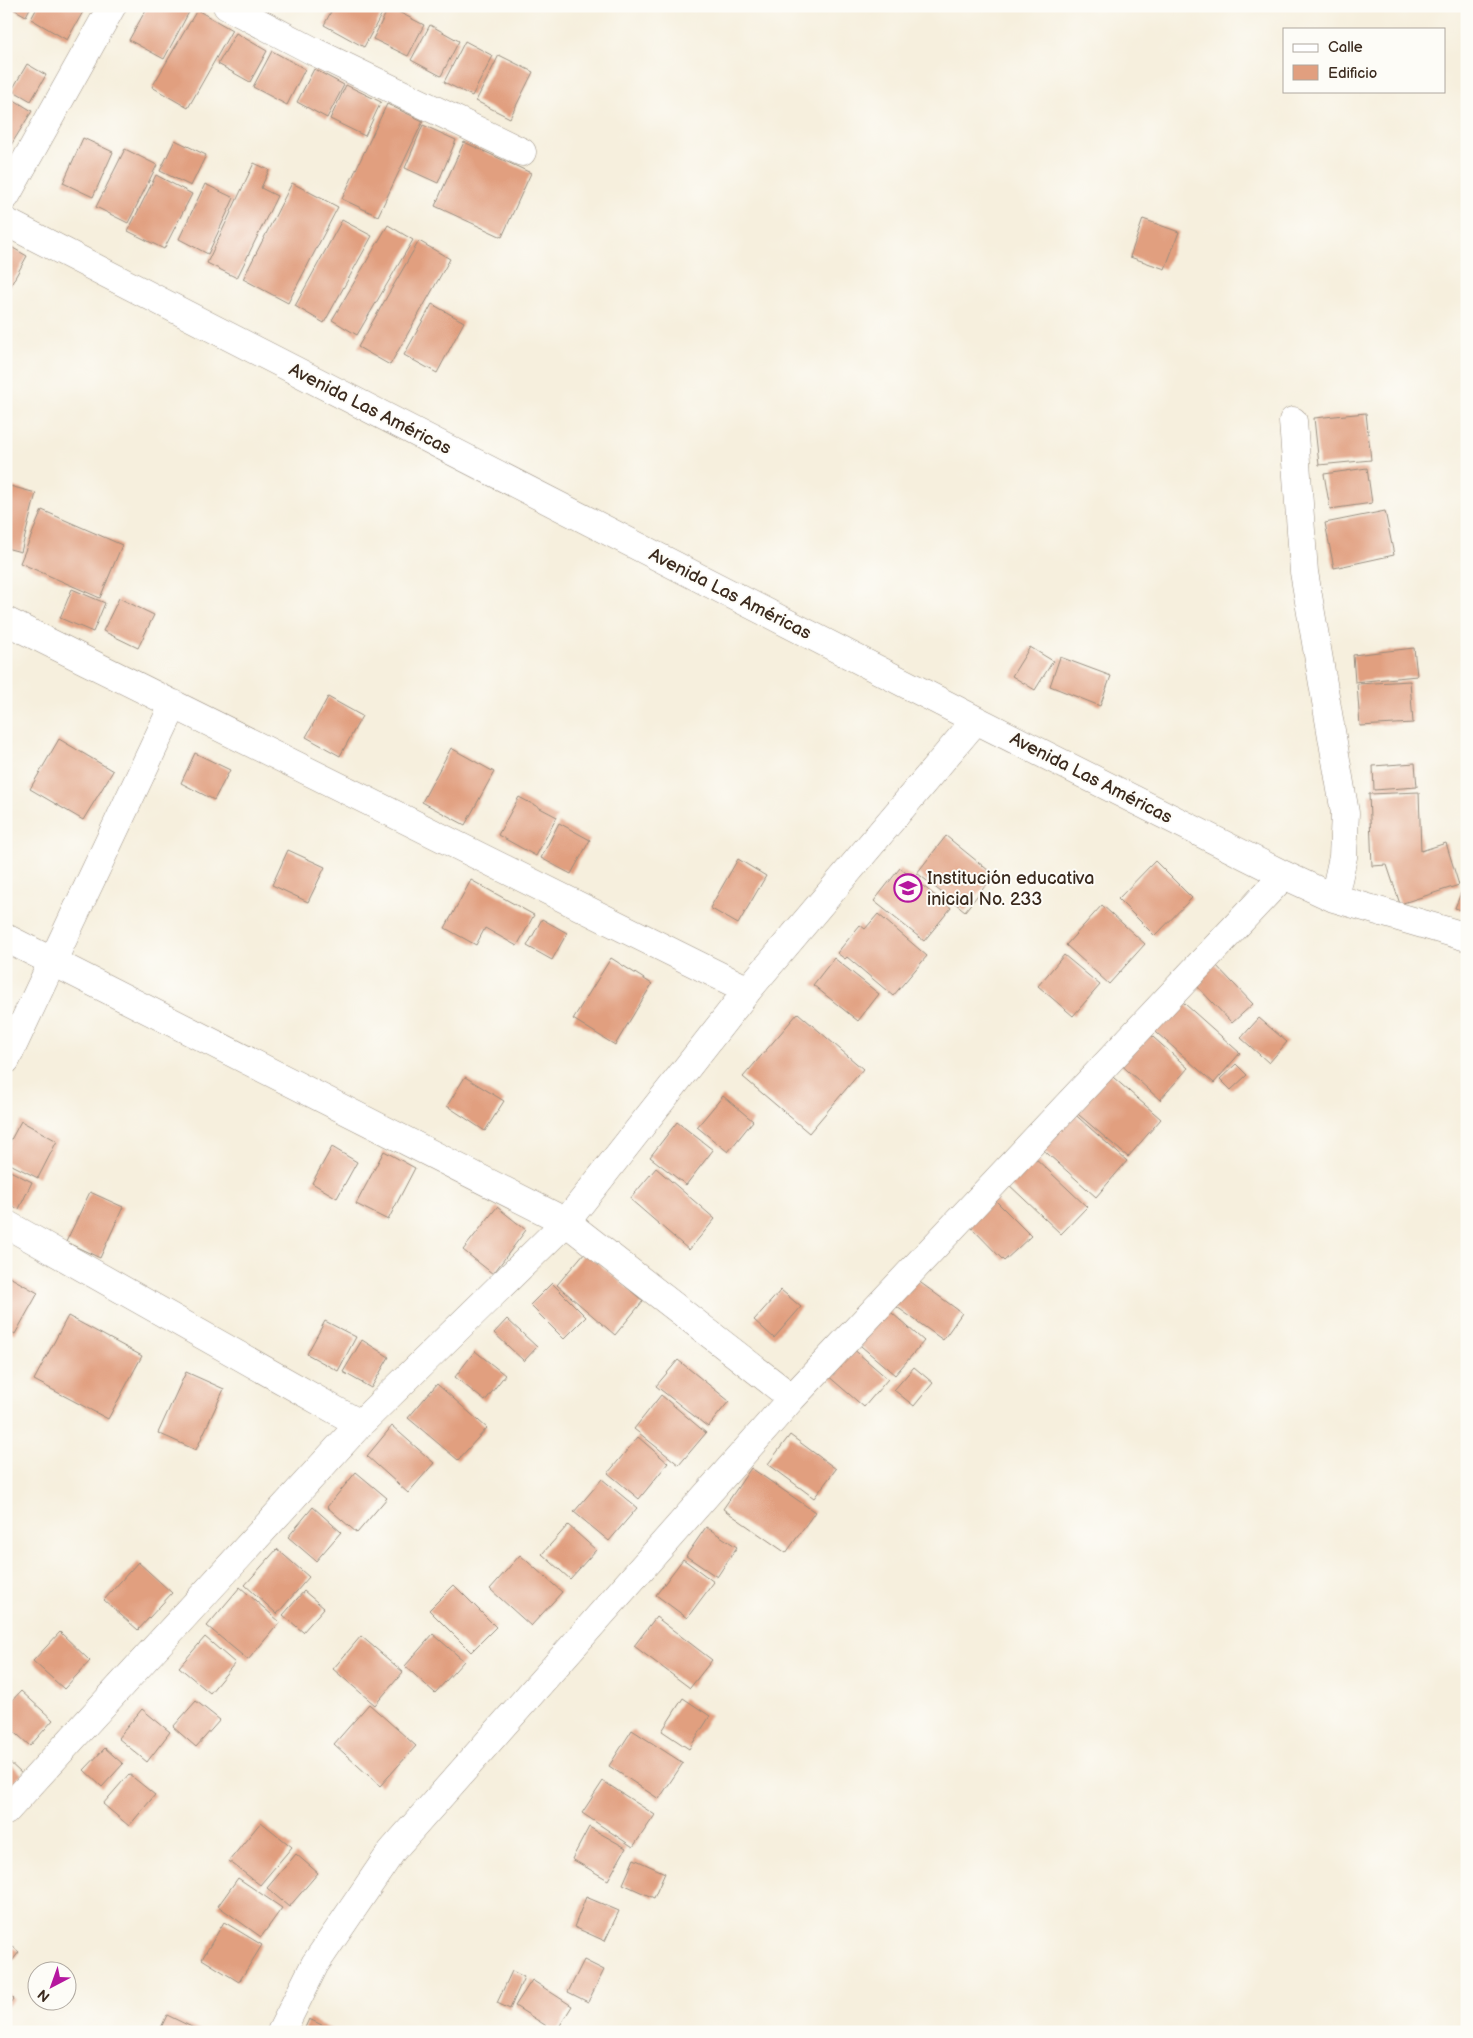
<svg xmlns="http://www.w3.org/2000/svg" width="1473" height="2038" font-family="'Balsamiq Sans',sans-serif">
  <rect width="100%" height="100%" fill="#fdfcf7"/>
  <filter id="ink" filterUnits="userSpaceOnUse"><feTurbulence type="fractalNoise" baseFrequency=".02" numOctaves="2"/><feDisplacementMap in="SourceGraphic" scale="10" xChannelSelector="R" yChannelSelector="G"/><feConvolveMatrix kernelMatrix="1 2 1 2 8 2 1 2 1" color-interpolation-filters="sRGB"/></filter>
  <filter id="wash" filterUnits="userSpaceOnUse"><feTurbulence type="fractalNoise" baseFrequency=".0096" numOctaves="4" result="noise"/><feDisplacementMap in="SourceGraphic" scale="20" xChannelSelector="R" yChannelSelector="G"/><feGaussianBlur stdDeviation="1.12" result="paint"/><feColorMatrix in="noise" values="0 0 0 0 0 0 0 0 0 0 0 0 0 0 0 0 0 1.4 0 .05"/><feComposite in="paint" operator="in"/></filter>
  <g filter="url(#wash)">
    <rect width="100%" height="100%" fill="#f6efdd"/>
    <g id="blocks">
      <!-- building -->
      <path fill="#e19f7f" d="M8,6H31L26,16Z
        M38,6H76L84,10L67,40L31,19Z
        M148,6H178L189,12L164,59L129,40Z
        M334,6H386L364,47L324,25Z
        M389,7L424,25L408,56L373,39Z
        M197,10L232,30L188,108L152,87Z
        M430,25L459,41L441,76L411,60Z
        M236,33L267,51L250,82L218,64Z
        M465,41L493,56L472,96L444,82Z
        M272,51L305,69L287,105L253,87Z
        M499,55L533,72L510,118L476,101Z
        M27,64L46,75L31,101L12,90Z
        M314,69L344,85L327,118L297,102Z
        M346,85L381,102L365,136L330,119Z
        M6,95L32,111L6,153Z
        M387,104L423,121L378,216L342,199Z
        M423,125L456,140L438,183L405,168Z
        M83,138L113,152L93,197L63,183Z
        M175,140L206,155L191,186L160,171Z
        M464,142L531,173L502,237L435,206Z
        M125,149L157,165L128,223L96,207Z
        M254,163L269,170L261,188L277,196L237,278L207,263Z
        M156,175L192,194L164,249L128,231Z
        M292,183L338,207L288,303L243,279Z
        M205,184L234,198L208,254L179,239Z
        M1143,219L1179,232L1165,269L1130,257Z
        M342,220L372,236L324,323L295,306Z
        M388,225L413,240L357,335L332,320Z
        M419,241L450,259L390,365L358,347Z
        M6,244L27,256L6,294Z
        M432,304L464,322L437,373L404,355Z
        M1366,413L1371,460L1319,465L1314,418Z
        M1367,468L1372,503L1330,509L1324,474Z
        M6,485L36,493L21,552L6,548Z
        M42,510L122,545L100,598L20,563Z
        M1385,511L1394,555L1334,568L1325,523Z
        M72,589L105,603L93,632L60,618Z
        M119,598L154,615L138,648L103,631Z
        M1030,647L1053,661L1035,690L1012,676Z
        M1414,648L1417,676L1355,682L1353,655Z
        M1060,657L1111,676L1100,706L1050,686Z
        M1410,681L1413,723L1360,726L1357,684Z
        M328,697L362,716L340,756L306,737Z
        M59,739L113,771L83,820L30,789Z
        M451,748L494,772L465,825L422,802Z
        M195,753L230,770L214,800L181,783Z
        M1415,763L1417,787L1374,790L1373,766Z
        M1419,792L1421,851L1446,843L1459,885L1400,904L1387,865L1372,866L1369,794Z
        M519,797L557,817L536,856L498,835Z
        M559,823L590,840L571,874L541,858Z
        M946,836L994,875L965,911L917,873Z
        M288,850L325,867L308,902L272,885Z
        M738,859L766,876L738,924L710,908Z
        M1155,861L1192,898L1155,936L1118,899Z
        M900,868L951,908L924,941L874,901Z
        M1467,878V912L1455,908Z
        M471,880L534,915L517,946L485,928L476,945L445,928Z
        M1102,905L1145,944L1109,984L1066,945Z
        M878,914L927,956L893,996L847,957L845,959L837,953L860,925L865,929Z
        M542,919L567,933L552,960L527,946Z
        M1064,955L1100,985L1073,1016L1038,986Z
        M611,958L652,984L615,1045L573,1019Z
        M834,958L879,994L858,1021L813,985Z
        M1213,962L1253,1004L1232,1023L1192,981Z
        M1176,996L1240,1053L1214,1083L1149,1026Z
        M798,1013L863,1069L809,1133L743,1077Z
        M1259,1018L1287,1042L1269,1063L1241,1038Z
        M1145,1030L1188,1068L1160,1100L1117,1061Z
        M1236,1064L1247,1075L1231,1090L1220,1079Z
        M1106,1071L1161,1119L1128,1157L1072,1109Z
        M465,1077L504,1101L485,1131L447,1106Z
        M723,1096L753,1121L728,1152L697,1127Z
        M1070,1110L1127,1161L1096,1197L1039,1146Z
        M21,1121L57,1141L38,1178L6,1162V1149Z
        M677,1122L713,1150L686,1185L650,1157Z
        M332,1147L357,1162L337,1198L312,1183Z
        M384,1151L415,1168L388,1220L356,1204Z
        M1032,1155L1087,1207L1061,1234L1006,1182Z
        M656,1168L715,1219L689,1250L630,1199Z
        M6,1169L32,1182L19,1209L6,1203Z
        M90,1192L123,1207L100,1258L66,1242Z
        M994,1199L1031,1236L1004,1261L968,1224Z
        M497,1207L526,1230L493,1274L463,1250Z
        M585,1252L643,1301L615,1335L557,1285Z
        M6,1275L38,1293L15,1334L6,1329Z
        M910,1275L962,1313L943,1340L890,1302Z
        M552,1283L586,1317L564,1339L530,1305Z
        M781,1290L801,1307L774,1338L754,1320Z
        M885,1307L924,1341L895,1375L855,1341Z
        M68,1316L142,1356L108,1419L34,1380Z
        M507,1319L537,1347L524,1361L494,1333Z
        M325,1321L356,1337L338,1371L307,1354Z
        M362,1340L389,1357L371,1388L343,1372Z
        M851,1347L888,1379L864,1407L827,1375Z
        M475,1351L505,1375L485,1401L455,1377Z
        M678,1360L729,1401L708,1427L656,1386Z
        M914,1367L933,1383L914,1406L894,1390Z
        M186,1372L224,1389L196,1450L158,1433Z
        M437,1384L487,1428L458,1460L408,1418Z
        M661,1395L706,1433L679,1465L634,1429Z
        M392,1426L434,1463L408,1493L367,1456Z
        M790,1435L836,1469L814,1498L768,1464Z
        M638,1437L668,1463L639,1499L608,1473Z
        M751,1468L815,1512L786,1553L723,1509Z
        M356,1472L387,1498L357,1533L327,1507Z
        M602,1479L637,1508L609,1541L574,1512Z
        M313,1507L341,1532L316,1561L288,1537Z
        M568,1525L596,1550L570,1579L542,1554Z
        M706,1527L737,1547L717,1577L686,1556Z
        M277,1549L309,1577L277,1614L245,1585Z
        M520,1555L562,1592L531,1626L490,1589Z
        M683,1559L714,1582L687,1618L656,1595Z
        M138,1562L172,1593L138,1630L104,1600Z
        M454,1585L496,1627L471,1652L429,1610Z
        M240,1587L280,1622L248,1660L207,1626Z
        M304,1591L324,1608L303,1632L283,1615Z
        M656,1617L712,1660L690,1688L634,1646Z
        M60,1632L90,1661L64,1689L33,1661Z
        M433,1634L464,1661L435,1693L405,1666Z
        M361,1636L403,1672L375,1705L333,1669Z
        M205,1637L235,1663L210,1693L179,1667Z
        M21,1691L53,1720L30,1746L6,1724V1707Z
        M683,1698L710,1716L689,1749L662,1731Z
        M196,1701L220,1720L196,1747L173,1727Z
        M369,1704L416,1746L380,1786L334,1744Z
        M142,1709L170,1732L147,1762L118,1738Z
        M632,1730L683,1763L659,1799L609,1766Z
        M105,1748L123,1764L102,1787L84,1770Z
        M6,1759L22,1774L6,1790Z
        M129,1774L155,1795L129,1826L103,1804Z
        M603,1781L655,1815L633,1847L582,1813Z
        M261,1822L292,1847L260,1885L229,1861Z
        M589,1827L626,1848L608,1880L572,1859Z
        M296,1854L318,1873L289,1907L267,1888Z
        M634,1859L665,1873L654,1898L623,1884Z
        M238,1878L282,1908L261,1937L218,1906Z
        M586,1897L619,1911L605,1941L574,1927Z
        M224,1922L262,1945L239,1982L202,1959Z
        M6,1941L19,1952L6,1969Z
        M584,1960L604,1970L588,2002L568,1992Z
        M512,1971L524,1977L510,2009L497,2003Z
        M532,1980L572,2006L556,2032L515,2006Z
        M6,1992L14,1999L6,2008Z
        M167,2015L202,2032H159Z
        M309,2019L337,2032H303Z"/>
    </g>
  </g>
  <g filter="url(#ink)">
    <use href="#blocks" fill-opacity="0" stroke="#988c7e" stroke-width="1"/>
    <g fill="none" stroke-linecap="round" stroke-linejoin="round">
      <!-- minor casing -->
      <g stroke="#988c7e" stroke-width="29">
        <path id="minor" d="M227,6L315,52L522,152
          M6,196L112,6
          M6,222L976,720L1284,875L1334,898L1467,937
          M1293,421L1304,572L1345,813L1343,857L1334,898
          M6,621L748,990
          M6,938L566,1222L792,1398
          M6,1060L174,704
          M6,1224L360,1424
          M6,1811L360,1424L566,1222L748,990L976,720
          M281,2032L315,1964L392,1851L792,1398L1284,875"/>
      </g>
      <!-- minor -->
      <use href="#minor" stroke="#fff" stroke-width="28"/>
    </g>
  </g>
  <!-- icons -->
  <defs>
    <g id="school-ring" transform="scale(1.4375)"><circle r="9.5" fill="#fdfcf7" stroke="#b5179e" stroke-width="1.5"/><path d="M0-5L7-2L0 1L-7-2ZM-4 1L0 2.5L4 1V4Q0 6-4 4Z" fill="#b5179e"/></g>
  </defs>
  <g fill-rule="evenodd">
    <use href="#school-ring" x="908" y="888"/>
  </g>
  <g text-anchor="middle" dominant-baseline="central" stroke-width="4" stroke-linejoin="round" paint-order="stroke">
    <!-- street labels -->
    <g font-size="18" fill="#3b2a1e" stroke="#fdfcf7">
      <text transform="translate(370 409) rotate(27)">Avenida Las Américas</text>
      <text transform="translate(730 594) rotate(27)">Avenida Las Américas</text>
      <text transform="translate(1091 778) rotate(27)">Avenida Las Américas</text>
    </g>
    <!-- poi labels -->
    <g font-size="18" fill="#3b2a1e" stroke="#fdfcf7" text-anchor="start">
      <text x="927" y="878">Institución educativa<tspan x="927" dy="21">inicial No. 233</tspan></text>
    </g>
  </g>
  <!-- margin -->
  <rect width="1473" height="2038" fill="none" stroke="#fdfcf7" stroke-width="25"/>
  <!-- legend -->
  <rect x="1283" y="28" width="162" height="65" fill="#fdfcf7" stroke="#afa8a0"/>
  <rect x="1293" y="44" width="25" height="8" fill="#ffffff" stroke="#afa8a0"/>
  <text x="1328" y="52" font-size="15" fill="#3b2a1e">Calle</text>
  <rect x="1293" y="65" width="25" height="15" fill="#e19f7f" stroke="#afa8a0"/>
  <text x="1328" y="78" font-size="15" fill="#3b2a1e">Edificio</text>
  <!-- north arrow -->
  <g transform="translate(52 1986) rotate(221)"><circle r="24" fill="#fdfcf7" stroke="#afa8a0"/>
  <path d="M0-4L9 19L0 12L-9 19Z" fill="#b5179e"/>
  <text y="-8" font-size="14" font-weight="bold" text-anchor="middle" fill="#3b2a1e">N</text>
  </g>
</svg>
